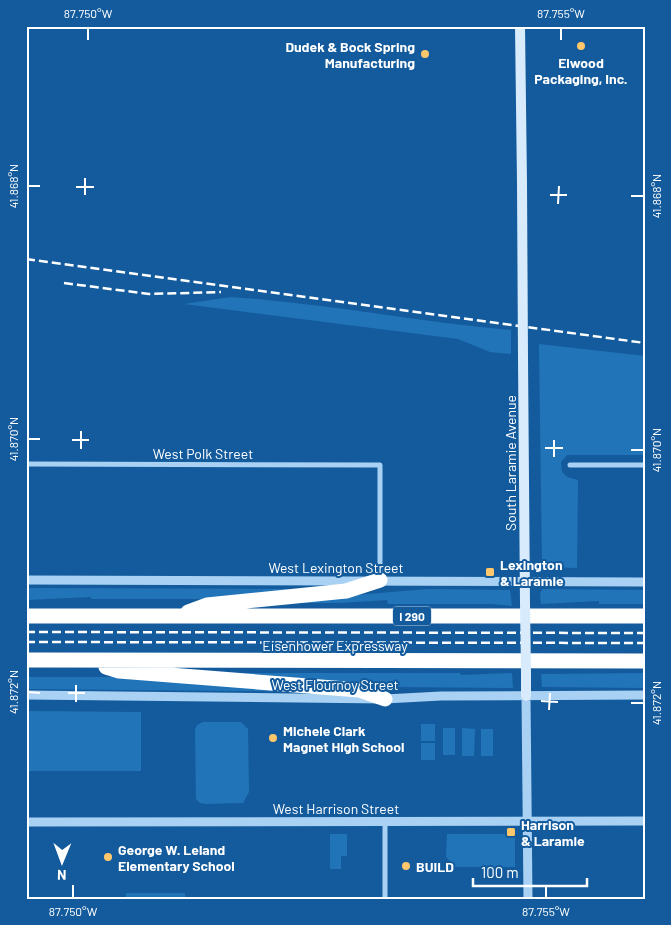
<svg xmlns="http://www.w3.org/2000/svg" width="671" height="925" font-family="Barlow,sans-serif">
  <rect width="100%" height="100%" fill="#135b9c"/>
  <!-- green -->
  <path fill="#2274b9" d="M230,297C324,303 417,322 511,330V354L490,352L458,339L184,304Z
    M539,344L645,356V455H567L561,462L562,472L567,477L578,480L577,568L542,567Z
    M26,588L317,589L214,599H91V597L26,600Z
    M428,589L510,590L512,606L492,604H388L387,600L339,603H259Z
    M542,589L645,590V604H599V601L541,604L540,594Z
    M236,673H460L461,675L512,673L513,688L393,687Z
    M645,673V688L542,687L541,674Z
    M26,677H145L330,692L26,689Z
    M26,711L141,712V771H26Z
    M203,722H241L248,729L249,792L243,803L206,804L200,803L196,799L195,730L197,725Z
    M421,724H435V741H421Z
    M443,728H455V755H443Z
    M462,728L475,729L474,756H462Z
    M481,729H493V756H481Z
    M421,743H435V760H421Z
    M330,834H347V856H341V869H330Z
    M447,834H515V867H447L450,861L446,857Z
    M126,893H185V899H126Z"/>
  <g fill="none" stroke-linecap="round" stroke-linejoin="round">
    <!-- minor -->
    <path stroke="#a8d1f4" stroke-width="5" d="M26,464L380,465V578
      M570,465H645
      M385,822V899"/>
    <!-- tertiary -->
    <path stroke="#a8d1f4" stroke-width="9" d="M26,580L645,582
      M26,695L385,699L441,696L645,695
      M526,696L528,899
      M26,822L645,821"/>
    <!-- secondary -->
    <path stroke="#d8ebfd" stroke-width="10" d="M520,26L522,183
      M523,358L525,603
      M526,673V696"/>
    <!-- motorway -->
    <path stroke="#fff" stroke-width="15" d="M188,612L207,605L346,591L380,580
      M26,616H645
      M26,660L645,661
      M106,667L119,671L359,690L385,699"/>
    <!-- rail -->
    <path stroke="#fff" stroke-width="2.5" stroke-dasharray="9 4" stroke-linecap="butt" d="M26,259L645,343
      M64,283L149,294L221,292
      M26,632L645,633
      M26,642L645,643"/>
    <!-- secondary-bridge -->
    <path stroke="#d8ebfd" stroke-width="10" d="M522,183L523,358
      M525,603L526,673"/>
  </g>
  <!-- ticks -->
  <path fill="none" stroke="#fff" stroke-width="2" d="M88,40V28M561,40V28M28,186H40M76,187H94M85,195V178M550,195H567M631,196H644M558,204L559,186M28,439H40M72,440H89M545,448H563M81,449V431M631,450H644M554,457V440M28,692L40,693M68,693H85M541,701L558,702M76,702V685M631,703H644M549,710L550,693M73,898V885M546,898V885"/>
  <!-- markers -->
  <g fill="#ffc76b" stroke="#135b9c" stroke-width="2">
    <circle cx="581" cy="46" r="5"/>
    <circle cx="425" cy="54" r="5"/>
    <rect x="485" y="567" width="10" height="10" rx="2.5"/>
    <circle cx="273" cy="738" r="5"/>
    <rect x="506" y="827" width="10" height="10" rx="2.5"/>
    <circle cx="108" cy="857" r="5"/>
    <circle cx="406" cy="866" r="5"/>
  </g>
  <g text-anchor="middle" dominant-baseline="central" stroke-width="4" stroke-linejoin="round" paint-order="stroke">
    <!-- shield labels -->
    <rect fill="#135b9c" stroke="#b8cee1" stroke-width="1" x="393" y="606.5" width="38" height="19" rx="4"/>
    <g font-size="12" font-weight="bold" fill="#fff">
      <text x="412" y="616">I 290</text>
    </g>
    <!-- poi labels -->
    <g font-size="14" font-weight="bold" fill="#fff" stroke="#135b9c" text-anchor="start">
      <text x="415" y="46" text-anchor="end">Dudek &amp; Bock Spring<tspan x="415" dy="16">Manufacturing</tspan></text>
      <text x="581" y="62" text-anchor="middle">Elwood<tspan x="581" dy="16">Packaging, Inc.</tspan></text>
      <text x="500" y="564">Lexington<tspan x="500" dy="16">&amp; Laramie</tspan></text>
      <text x="283" y="730">Michele Clark<tspan x="283" dy="16">Magnet High School</tspan></text>
      <text x="521" y="824">Harrison<tspan x="521" dy="16">&amp; Laramie</tspan></text>
      <text x="118" y="849">George W. Leland<tspan x="118" dy="16">Elementary School</tspan></text>
      <text x="416" y="866">BUILD</text>
    </g>
    <!-- street labels -->
    <g font-size="14" fill="#fff" stroke="#135b9c">
      <text x="203" y="453">West Polk Street</text>
      <text transform="translate(510 463) rotate(-90)">South Laramie Avenue</text>
      <text x="336" y="567">West Lexington Street</text>
      <text x="335" y="645">Eisenhower Expressway</text>
      <text x="335" y="684">West Flournoy Street</text>
      <text x="336" y="808">West Harrison Street</text>
    </g>
  </g>
  <!-- border -->
  <rect width="671" height="925" fill="none" stroke="#135b9c" stroke-width="55"/>
  <!-- north arrow -->
  <g transform="translate(62 862) rotate(181)" stroke="#135b9c" stroke-width="4" paint-order="stroke">
  <path d="M0-4L9 19L0 12L-9 19Z" fill="#ffffff"/>
  <text y="-8" font-size="14" font-weight="bold" text-anchor="middle" fill="#ffffff">N</text>
  </g>
  <!-- scale -->
  <path d="M473 878v8h114v-8" fill="none" stroke="#ffffff" stroke-width="2.5"/>
  <text x="481" y="878" font-size="15" fill="#ffffff" stroke="#135b9c" stroke-width="4" paint-order="stroke">100 m</text>
  <rect x="28" y="28" width="616" height="870" fill="none" stroke="#fff" stroke-width="2"/>
  <g font-size="12" text-anchor="middle" fill="#fff">
    <text x="88" y="18">87.750°W</text>
    <text x="561" y="18">87.755°W</text>
    <text transform="translate(14 186) rotate(-90)" y="4">41.868°N</text>
    <text transform="translate(657 196) rotate(-90)" y="4">41.868°N</text>
    <text transform="translate(14 439) rotate(-90)" y="4">41.870°N</text>
    <text transform="translate(657 450) rotate(-90)" y="4">41.870°N</text>
    <text transform="translate(14 692) rotate(-90)" y="4">41.872°N</text>
    <text transform="translate(657 703) rotate(-90)" y="4">41.872°N</text>
    <text x="73" y="916">87.750°W</text>
    <text x="546" y="916">87.755°W</text>
  </g>
</svg>
